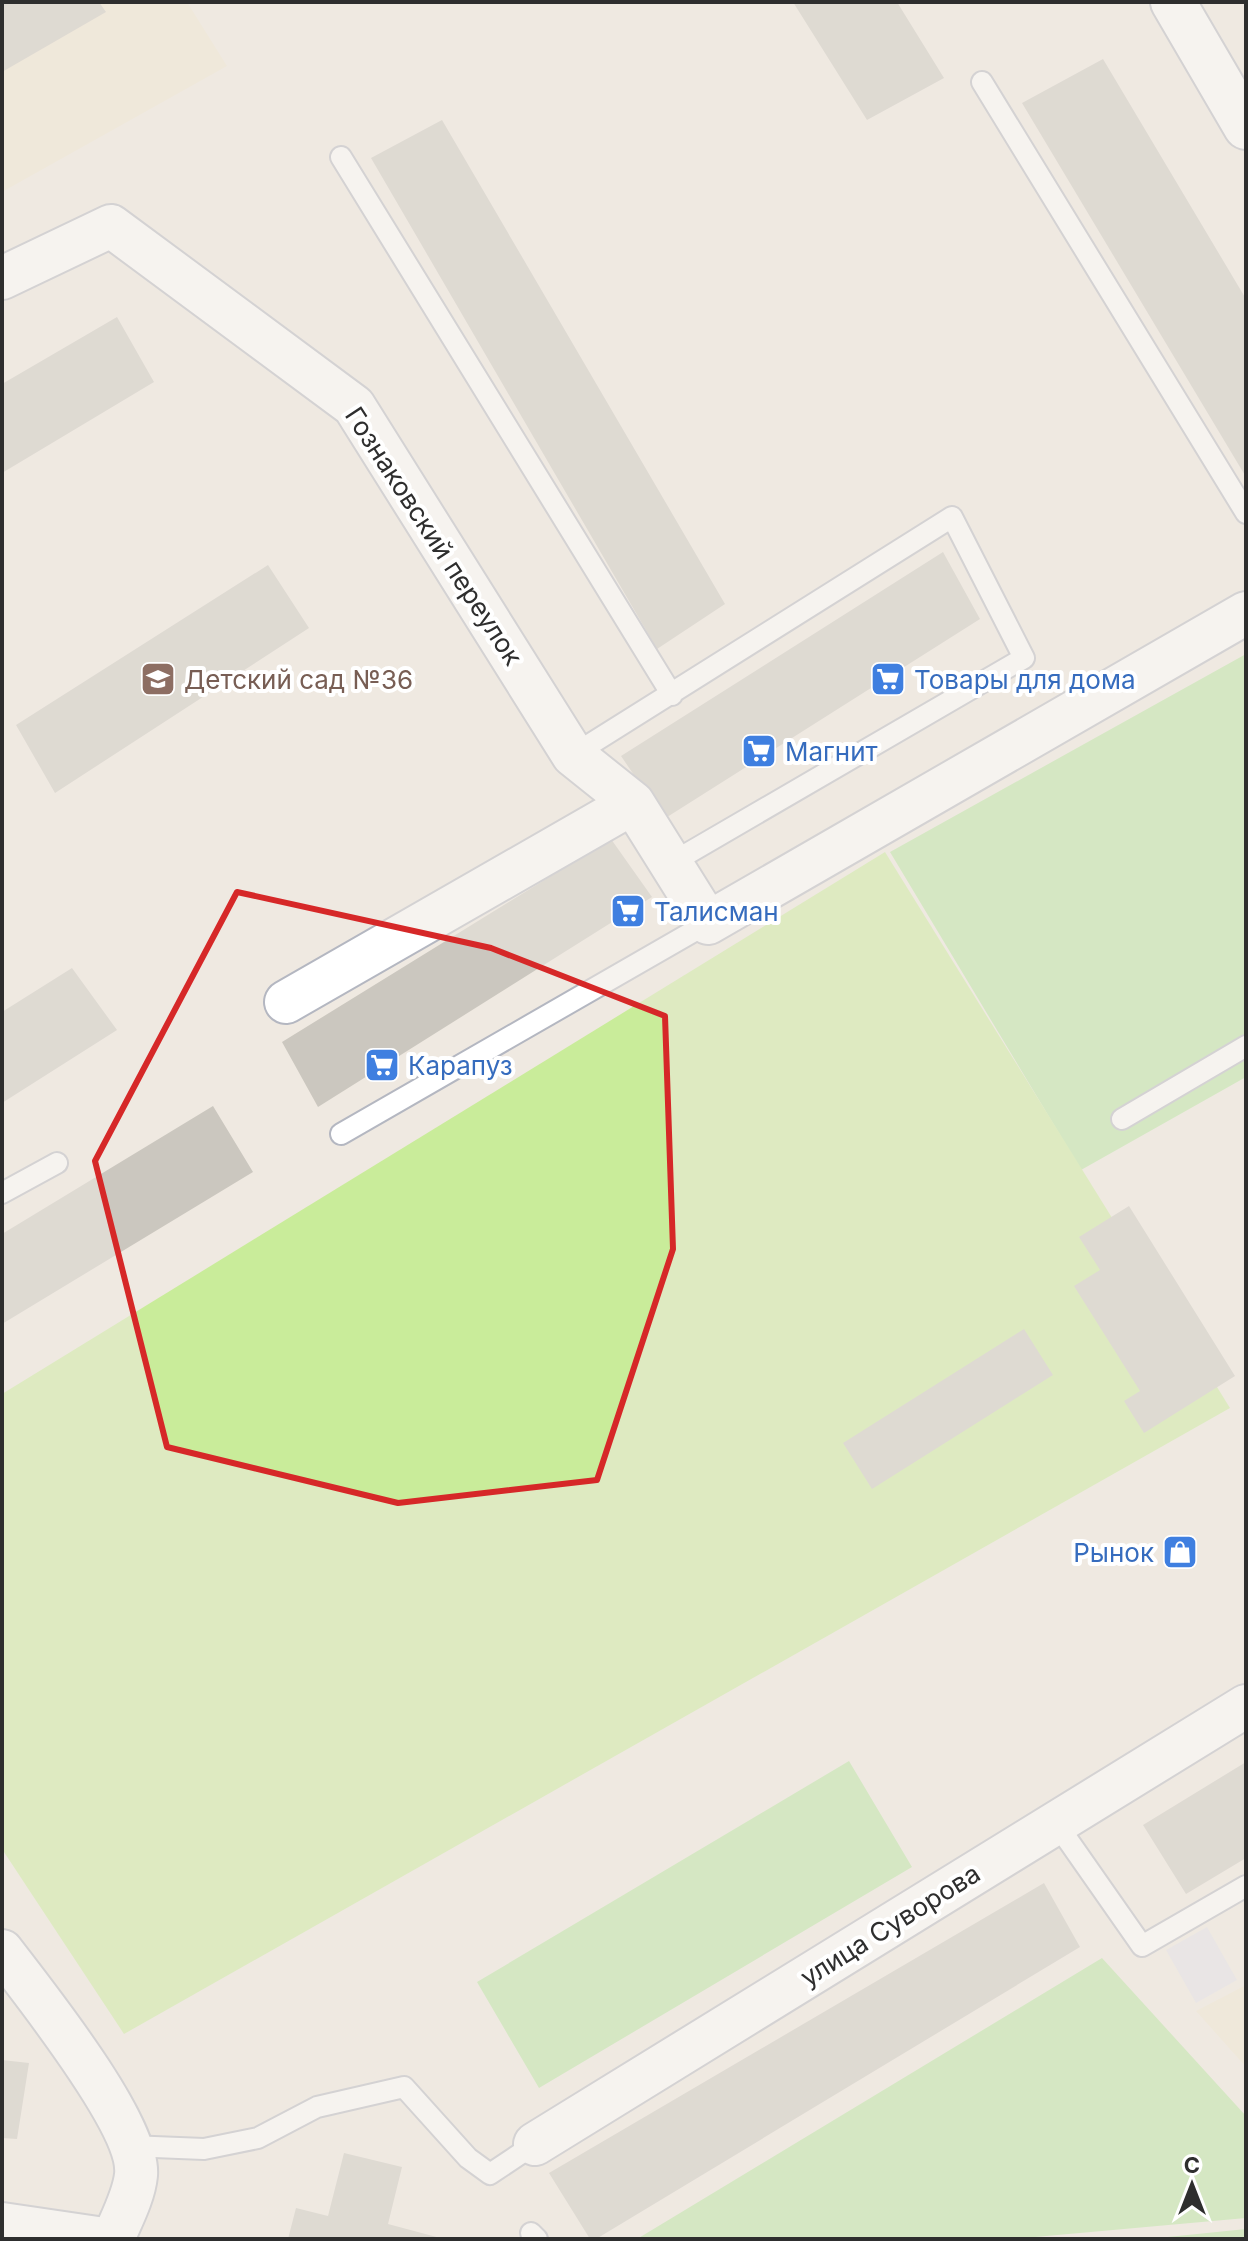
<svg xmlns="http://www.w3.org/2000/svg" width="1248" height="2241" font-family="Inter,sans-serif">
  <rect width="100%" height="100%" fill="#efe9e1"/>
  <!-- industrial -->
  <path fill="#e3e1e8" d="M1207,1927L1237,1980L1196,2003L1166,1950Z"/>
  <!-- education -->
  <path fill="#f0e6d1" d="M2,2H187L227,66L2,192Z
    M1246,1985V2067L1196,2011Z"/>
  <!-- green -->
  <path fill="#b6e59e" d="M1246,654V1077L1081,1170L890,852Z
    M849,1761L912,1867L539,2088L477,1982Z
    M1102,1958L1246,2116V2218L1012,2239H637Z
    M1246,2229V2239H1148Z"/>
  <!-- pitch -->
  <path fill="#c9ec9a" d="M885,852L1230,1408L124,2034L2,1849V1394Z"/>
  <!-- building -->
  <path fill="#cbc7bf" d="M2,2H99L106,12L2,72Z
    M793,2H897L944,78L867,120Z
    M1103,59L1246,299V477L1022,103Z
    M442,120L725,604L657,649L371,158Z
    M117,317L154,382L2,473V384Z
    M943,552L980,619L664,819L621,756Z
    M268,565L309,628L55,793L16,725Z
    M611,839L652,897L318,1107L282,1042Z
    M72,968L117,1030L2,1103V1012Z
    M213,1106L253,1172L2,1324V1234Z
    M1129,1206L1235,1376L1144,1433L1124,1401L1140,1391L1074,1286L1100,1270L1079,1237Z
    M1024,1329L1053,1375L872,1489L843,1443Z
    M1246,1762V1858L1186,1894L1143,1825Z
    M1044,1883L1080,1947L596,2239H590L549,2173Z
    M2,2060L29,2063L17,2139L2,2138Z
    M344,2153L402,2167L388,2224L444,2239H288L296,2208L328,2216Z"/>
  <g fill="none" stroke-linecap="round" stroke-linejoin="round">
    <!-- lane casing -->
    <g stroke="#b4b7c1" stroke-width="24">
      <path id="lane" d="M982,82L1246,513
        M341,157L672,695
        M573,755L952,517L1024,658L673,862
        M1122,1119L1246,1046
        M341,1134L708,923
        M2,1193L57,1163
        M1056,1823L1142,1946L1246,1886
        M129,2146L204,2149L258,2138L317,2107L404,2087L468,2158L490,2174L535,2144
        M531,2233L537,2239"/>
    </g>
    <!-- street casing -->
    <g stroke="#b4b7c1" stroke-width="46">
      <path id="street" d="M2,278L111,226L354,406L573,755L633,803L708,923L1246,613
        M286,1002L633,803
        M2,1951C34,1993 141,2126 136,2175C134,2196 121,2220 113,2239
        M535,2144L1246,1706
        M2,2224L104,2239"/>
    </g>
    <!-- secondary casing -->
    <g stroke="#b4b7c1" stroke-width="48">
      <path id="secondary" d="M1173,2L1246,127"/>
    </g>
    <!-- lane -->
    <use href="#lane" stroke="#fff" stroke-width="20"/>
    <!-- street -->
    <use href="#street" stroke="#fff" stroke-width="42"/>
    <!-- secondary -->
    <use href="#secondary" stroke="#fff" stroke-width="44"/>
  </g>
  <!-- marked area -->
  <path d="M0 0H1248V2241H0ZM237,892L491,948L665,1016L673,1249L597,1480L398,1503L167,1447L95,1161Z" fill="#efe9e1" fill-opacity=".55" fill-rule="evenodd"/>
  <path fill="none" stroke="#d62828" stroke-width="6" stroke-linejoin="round" d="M237,892L491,948L665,1016L673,1249L597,1480L398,1503L167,1447L95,1161Z"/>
  <!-- icons -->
  <defs>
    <g id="school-square" transform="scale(1.8)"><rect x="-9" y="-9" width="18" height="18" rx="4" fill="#8d6e63" stroke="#fff"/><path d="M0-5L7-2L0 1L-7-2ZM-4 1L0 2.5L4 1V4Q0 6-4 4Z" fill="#fff"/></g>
    <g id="supermarket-square" transform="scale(1.8)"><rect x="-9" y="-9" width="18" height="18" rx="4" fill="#3f7fe0" stroke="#fff"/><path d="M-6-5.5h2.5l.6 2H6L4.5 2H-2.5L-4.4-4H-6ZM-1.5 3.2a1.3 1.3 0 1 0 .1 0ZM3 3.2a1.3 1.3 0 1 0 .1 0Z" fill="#fff"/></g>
    <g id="shop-square" transform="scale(1.8)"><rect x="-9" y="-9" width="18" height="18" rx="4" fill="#3f7fe0" stroke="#fff"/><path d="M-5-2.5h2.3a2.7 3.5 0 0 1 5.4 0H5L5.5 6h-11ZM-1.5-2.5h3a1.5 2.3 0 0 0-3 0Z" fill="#fff"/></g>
  </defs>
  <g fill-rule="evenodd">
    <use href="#school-square" x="158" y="679"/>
    <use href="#supermarket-square" x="888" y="679"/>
    <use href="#supermarket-square" x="759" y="751"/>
    <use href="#supermarket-square" x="628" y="911"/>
    <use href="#supermarket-square" x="382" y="1065"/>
    <use href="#shop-square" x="1180" y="1552"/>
  </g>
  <g text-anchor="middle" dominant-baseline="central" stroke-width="8" stroke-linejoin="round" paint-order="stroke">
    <!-- street labels -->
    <g font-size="26" fill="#2e2e2e" stroke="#fff">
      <text transform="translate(434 536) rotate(57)">Гознаковский переулок</text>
      <text transform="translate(890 1925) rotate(-32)">улица Суворова</text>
    </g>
    <!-- education labels -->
    <g font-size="26" fill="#785e54" stroke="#fff" text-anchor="start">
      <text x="184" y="679">Детский сад №36</text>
    </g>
    <!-- shop labels -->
    <g font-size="26" fill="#366cbe" stroke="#fff" text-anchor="start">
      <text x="914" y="679">Товары для дома</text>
      <text x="785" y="751">Магнит</text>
      <text x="654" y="911">Талисман</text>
      <text x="408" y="1065">Карапуз</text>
      <text x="1154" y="1552" text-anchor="end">Рынок</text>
    </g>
  </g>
  <!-- border -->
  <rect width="1248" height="2241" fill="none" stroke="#2e2e2e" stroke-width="8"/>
  <!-- north arrow -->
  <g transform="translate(1192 2185)" stroke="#ffffff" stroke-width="6" paint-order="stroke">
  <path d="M0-6L14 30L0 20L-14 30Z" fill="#2e2e2e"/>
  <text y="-12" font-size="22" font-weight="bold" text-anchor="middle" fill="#2e2e2e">С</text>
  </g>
</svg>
